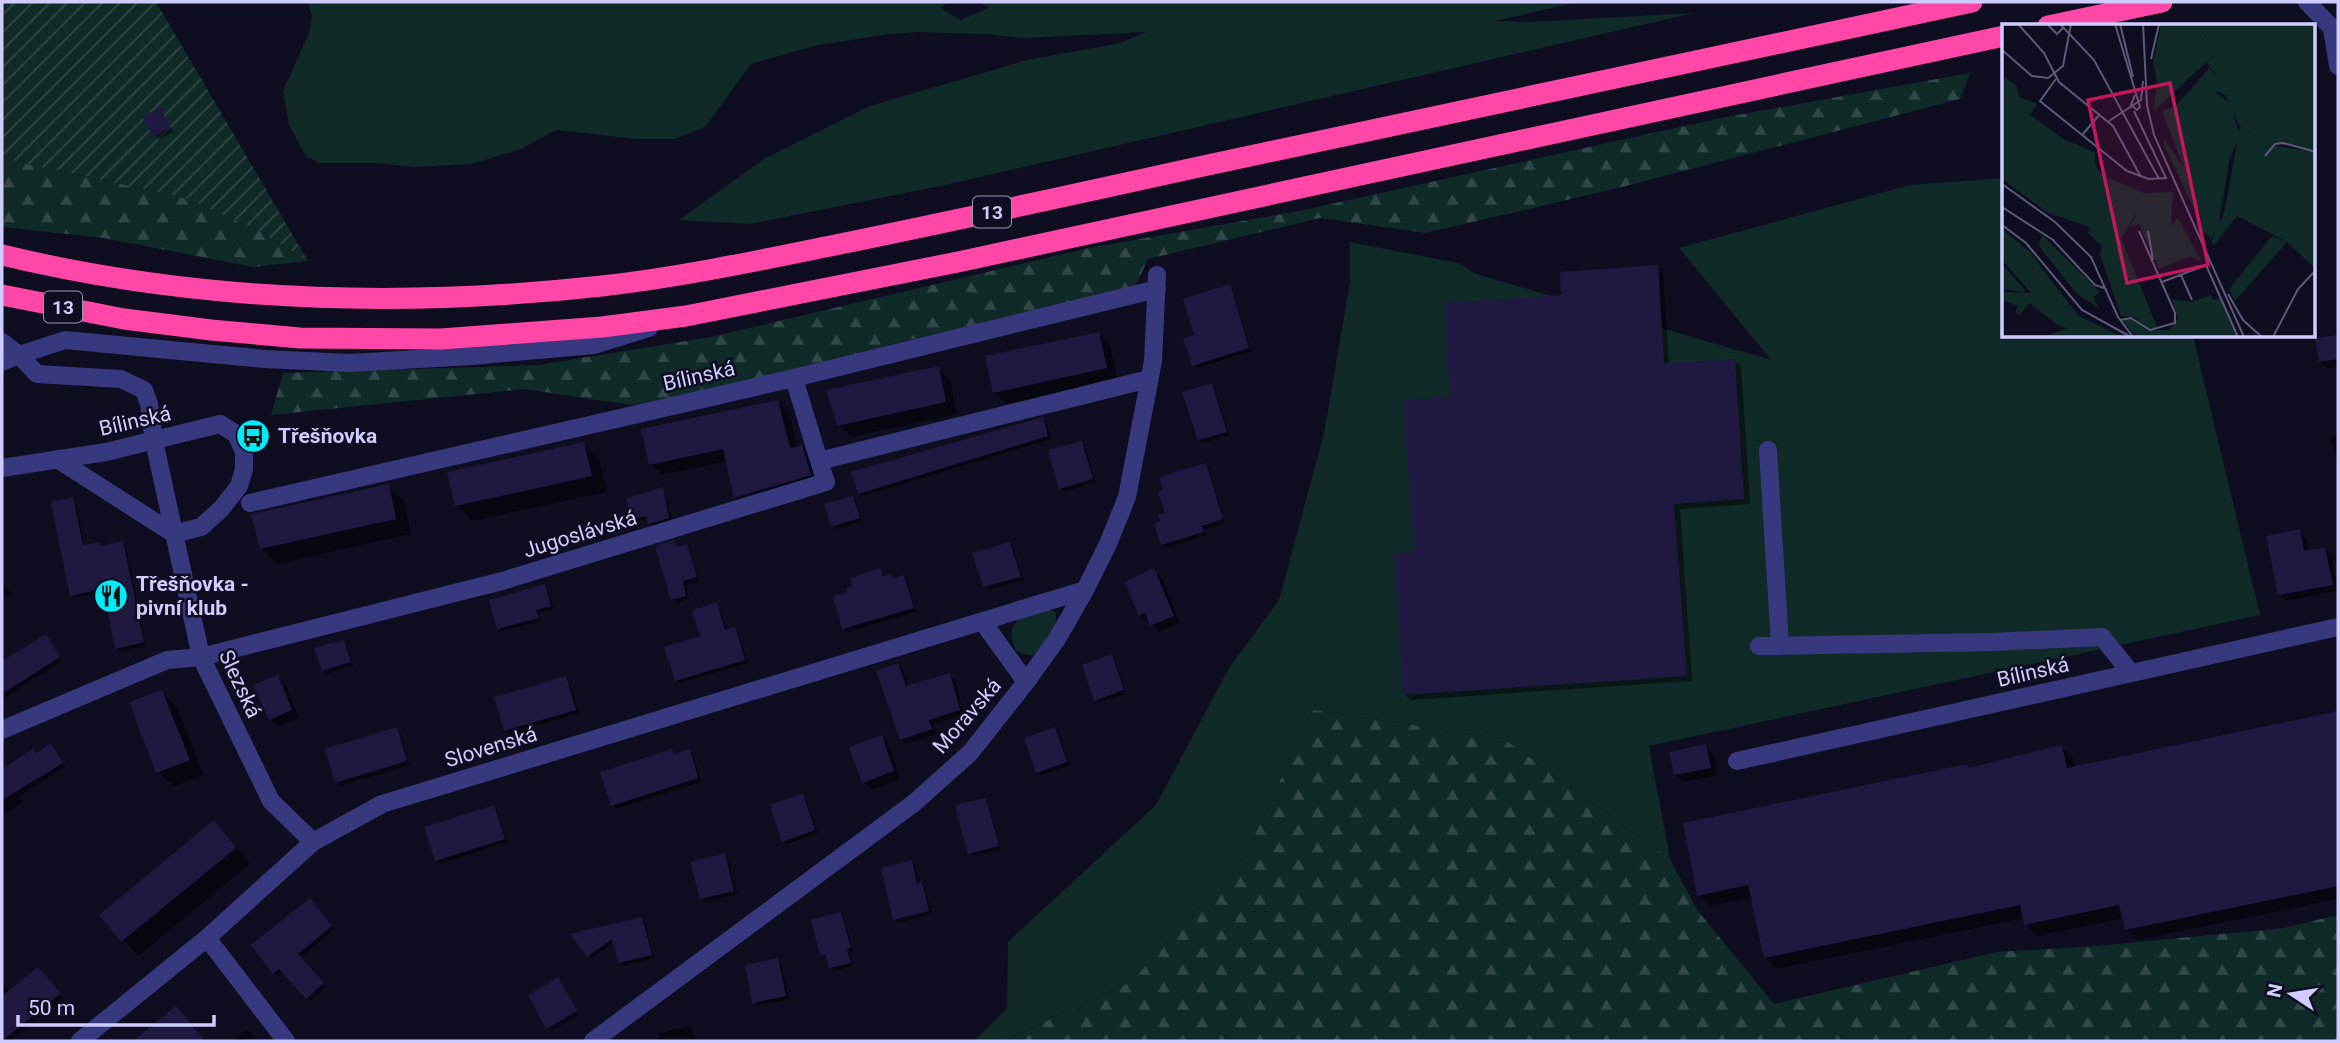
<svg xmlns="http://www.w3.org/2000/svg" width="2340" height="1043" font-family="Roboto,sans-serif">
  <defs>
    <pattern id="forest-firs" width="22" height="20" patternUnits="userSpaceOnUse" patternTransform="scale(1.75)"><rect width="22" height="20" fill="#102a28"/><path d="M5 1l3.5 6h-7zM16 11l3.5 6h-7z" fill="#324848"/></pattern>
    <pattern id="garden-furrows" width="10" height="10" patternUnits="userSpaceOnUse" patternTransform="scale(1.75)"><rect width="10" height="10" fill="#102a28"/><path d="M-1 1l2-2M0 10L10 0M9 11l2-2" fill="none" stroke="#324848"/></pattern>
  </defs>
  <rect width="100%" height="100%" fill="#0f0d20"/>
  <!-- grass -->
  <path fill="#102a28" d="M308,2H947L941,8L960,20L989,8L978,2H1578L1495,21L1530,22L1694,13L945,185L750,224L679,220L764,159L870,106L1027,60L1120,43L1146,32L1024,38L985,34L917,32L888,34L814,46L751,64L705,127L675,139H637L556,130L521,149L471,164L416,167L376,163H320L307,157L302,149L289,125L283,91L309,33L312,16Z
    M2004,178V336H2193L2260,615L1649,746L1670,859L1504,739L1313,710L1244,858L1131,982L1003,1041H974L1007,1008L1008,942L1156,805L1229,668L1279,600L1324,433L1350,282V242L1458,263L1476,274L1771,360L1679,248L1910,185Z
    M1047,609L1055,612C1060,629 1045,642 1034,655H1027L1016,651C1003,620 1022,617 1047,609Z"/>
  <!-- forest -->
  <path fill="url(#forest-firs)" d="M1970,73L1960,99L1622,187L1425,233L1320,218L1148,259L1134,289L904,341L747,385L631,405L524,389L271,415L283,373L538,365L711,337L1089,248L1299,211L1721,118Z
    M2,158L185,198L256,229L308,261L253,267L104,238L2,227Z
    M1313,710L1504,739L1670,859L1697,910L1774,1004L1997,952L2096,946L2284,928L2338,915V1041H1003L1131,982L1244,858Z"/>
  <!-- garden -->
  <path fill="url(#garden-furrows)" d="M2,2H156L308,261L256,229L185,198L2,158Z"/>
  <!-- shadow -->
  <path fill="#0007" d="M160,109L173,132L158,140L145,118Z
    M1657,267L1663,273L1669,365L1735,361L1741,367L1750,504L1680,509L1692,681L1411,700L1405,694L1416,554L1452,399L1563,297Z
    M1229,286L1232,289L1251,351L1197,368L1194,365L1196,336Z
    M1098,333L1110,345L1118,380L1006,404L994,392Z
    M2338,337V367L2328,369L2320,361L2317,339Z
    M938,368L950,380L957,414L851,437L839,425Z
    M1212,385L1215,389L1229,435L1203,443L1199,440Z
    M778,402L789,413L798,448L802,447L813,459L821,484L747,508L736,497L728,461L662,475L651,464Z
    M1042,419L1046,422L1051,439L863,496L859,493Z
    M2338,435V459L2335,455L2330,437Z
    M1082,442L1085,446L1096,482L1064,492L1061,488Z
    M584,444L599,459L607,492L472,521L457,505Z
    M1205,465L1209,468L1225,523L1205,529L1206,535L1166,548L1162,544V522Z
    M388,486L404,501L411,534L277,564L261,548Z
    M662,489L665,492L672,521L653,527L648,519L637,522L633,518Z
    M853,498L856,501L862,521L836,530L832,526Z
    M72,499L76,503L85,546L99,543L102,547L122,543L126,546L146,646L120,651L117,648L105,592L75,598L71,595Z
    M2299,531L2306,538L2308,552L2325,549L2332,555L2338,591L2286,601L2279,594Z
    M674,542L678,549L686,546L689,549L699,581L686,585L689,599L676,603L673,599Z
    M1009,544L1013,547L1023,580L988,590L984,586Z
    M880,570L885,577L890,576L894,580L904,577L907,580L916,612L847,632L844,628L850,593Z
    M1154,570L1161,577L1180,623L1158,632L1150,621H1147L1140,615Z
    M2,579L11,594L2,600Z
    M544,586L548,590L554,609L539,613L541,621L502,631L499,628Z
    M716,604L720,608L727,631L735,628L738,632L748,663L680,683L676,680L702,637Z
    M45,637L62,661L2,699V664Z
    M344,641L347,645L353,665L327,674L323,670Z
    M1112,656L1115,659L1126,693L1099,703L1096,700Z
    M898,665L903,670L908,687L950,675L955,680L964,715L933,724L936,734L906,744L901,739Z
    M278,677L286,685L299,718L278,727L270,719Z
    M566,678L569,681L579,713L509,734L506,730Z
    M162,692L177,707L204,775L174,787L158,772Z
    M2338,713V899L2138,940L2126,929L2124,918L2037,936L2026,924L2024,918L1777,969L1765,957L1753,898L1711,906L1699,895L1969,769L2062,747L2073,758L2075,768Z
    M396,729L400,733L409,765L340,786L337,782Z
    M1055,729L1058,732L1070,765L1041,775L1038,772Z
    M882,737L889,744L900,779L872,790L864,782Z
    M1705,746L1713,754L1718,775L1683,782L1676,774Z
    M54,749L65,767L19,796L23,802L2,815V767L4,770L36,754Z
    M672,751L676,755L689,751L693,754L701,782L616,809L613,805Z
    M802,795L806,799L818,833L787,844L784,841Z
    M985,800L988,803L1001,849L973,856L969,853Z
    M493,807L497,810L507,842L440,864L436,860Z
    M214,822L250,864L138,956L102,915Z
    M724,855L728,859L737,894L705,902L701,898Z
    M911,862L915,865L919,885L921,883L925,886L932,914L898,923L895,920L883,869Z
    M313,904L334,930L300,958L326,987L310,1001L283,971L278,976L274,973Z
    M841,914L844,918L853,951L850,952L853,966L834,971L828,958H825L821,955Z
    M642,919L645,922L654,958L623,966L619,962L614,942L591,959L573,935Z
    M777,960L781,963L789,999L757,1006L754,1002Z
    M42,972L63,998L11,1041H5L2,1037V982L10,992Z
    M558,979L579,1015L551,1031L548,1028Z
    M689,1025L692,1029L695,1041H659L658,1034Z
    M247,1029L257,1041H231Z"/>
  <!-- building -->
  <path fill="#1f1941" d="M160,107L171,128L153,137L142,117Z
    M1658,265L1664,363L1735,359L1744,499L1674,504L1687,676L1403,695L1394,553L1414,552L1403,400L1450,397L1444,303L1561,295L1560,272Z
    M1230,284L1249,348L1192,366L1183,338L1194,335L1183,299Z
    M1099,332L1107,368L993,393L985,356Z
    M2338,335V359L2319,362L2315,338Z
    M939,366L946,402L837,426L826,390Z
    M1212,383L1227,432L1198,440L1182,392Z
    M778,400L790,448L802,445L811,475L734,498L723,449L649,465L641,429Z
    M1043,417L1048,436L858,494L851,472Z
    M1082,441L1093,479L1059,489L1048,450Z
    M584,442L592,476L455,506L447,472Z
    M1206,463L1223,519L1202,526L1204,532L1161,545L1154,524L1160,521L1158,515L1165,513L1158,492L1163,490L1159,477Z
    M389,484L396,519L260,549L251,514Z
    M663,487L669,518L648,524L646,516L632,519L626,498Z
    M853,496L860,518L831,527L824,504Z
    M73,497L83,545L99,542L100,546L123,541L144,642L115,649L103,589L70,596L51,502Z
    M2300,529L2304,551L2325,547L2333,585L2278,595L2266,536Z
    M674,540L676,547L687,544L697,577L683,581L686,596L671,600L655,546Z
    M1010,542L1021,577L983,587L972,553Z
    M881,568L883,576L890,574L892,578L904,575L914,608L842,629L833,596L848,592L846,588L853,586L850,578Z
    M1154,568L1174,616L1150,626L1145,613L1139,616L1125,582Z
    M545,584L551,606L536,610L539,618L497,629L489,600Z
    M717,602L725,630L735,626L745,660L675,681L664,647L700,636L692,610Z
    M46,634L60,657L2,694V661Z
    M344,640L351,662L322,671L314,648Z
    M1112,654L1124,690L1094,701L1082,665Z
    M898,663L906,686L950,673L960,710L929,720L932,729L900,740L876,671Z
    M278,675L292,710L269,720L253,685Z
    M566,676L576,710L504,731L494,697Z
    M162,690L190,760L156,773L129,702Z
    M2338,711V886L2125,930L2119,905L2024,925L2020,905L1764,958L1748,885L1697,896L1683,823L1967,764L1968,768L2062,745L2067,768Z
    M397,727L407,761L335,783L325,749Z
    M1055,727L1067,762L1036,773L1024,738Z
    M882,735L894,771L862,783L849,747Z
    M51,743L63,763L2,800V769L33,749L36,753Z
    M1706,744L1711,768L1674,775L1669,752Z
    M672,749L674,754L690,749L698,778L611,806L600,772Z
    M803,793L815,830L782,842L770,805Z
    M986,798L999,846L968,854L955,805Z
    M494,805L505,839L435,861L424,827Z
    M214,820L236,848L121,942L99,915Z
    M725,853L734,891L700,899L690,862Z
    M912,860L917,884L922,881L929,911L893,920L881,868Z
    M310,898L332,926L298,954L324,983L306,999L279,969L273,974L251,945Z
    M841,912L851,948L847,949L851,963L829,968L825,955L820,956L811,920Z
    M642,917L652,955L618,963L612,939L587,957L570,934Z
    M778,958L786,996L752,1003L745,965Z
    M38,967L61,993L2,1041V996Z
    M558,977L577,1011L546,1029L528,995Z
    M176,1006L205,1041H133Z"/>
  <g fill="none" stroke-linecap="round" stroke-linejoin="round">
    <!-- minor -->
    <path stroke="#38387f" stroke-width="18" d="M2307,2L2332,28
      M2332,28L2338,66
      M2,342L19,355L65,340L265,359L349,363L472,356L594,345L649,328
      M2,362L19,355L37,374L121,379L144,390L149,404L154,441L201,657L271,801L313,842
      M794,378L819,461
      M1768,450L1780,646
      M2,468L106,452L220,424L236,434L244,452V469L239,486L221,509L201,527L174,534L57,459
      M250,503L794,378L1157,289
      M982,621L1026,682
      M1759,646L1992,642L2102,637L2131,673
      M2,730L167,660L201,657L502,581L826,482L819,461L1149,379
      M1737,761L2338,627
      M207,938L286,1041
      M80,1041L207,938L313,842L382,804L1085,590
      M593,1041L914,803L970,753L1026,682L1057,639L1085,590L1108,544L1127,497L1153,361L1157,275"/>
    <!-- highway -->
    <path stroke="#ff47a8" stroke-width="21" d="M2048,26L2162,2
      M2,255C197,302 402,308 602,286C682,277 761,260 840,244C958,220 1076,194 1194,168C1453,112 1713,58 1972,2
      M2,295L124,319L211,330L300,338L441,339L602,327L686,316L958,262L2004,36"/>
  </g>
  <!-- icons -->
  <defs>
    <g id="bus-disc" transform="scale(1.75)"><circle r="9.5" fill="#00eaf7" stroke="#0f0d20"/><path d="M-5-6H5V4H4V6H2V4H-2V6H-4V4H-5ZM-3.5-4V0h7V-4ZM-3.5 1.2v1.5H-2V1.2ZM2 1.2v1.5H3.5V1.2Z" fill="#111"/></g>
    <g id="restaurant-disc" transform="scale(1.75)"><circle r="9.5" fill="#00eaf7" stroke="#0f0d20"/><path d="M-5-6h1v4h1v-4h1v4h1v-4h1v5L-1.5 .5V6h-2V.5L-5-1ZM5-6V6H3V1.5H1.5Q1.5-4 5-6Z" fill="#111"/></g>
  </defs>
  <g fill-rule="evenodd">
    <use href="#bus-disc" x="253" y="436"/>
    <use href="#restaurant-disc" x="111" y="596"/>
  </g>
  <g text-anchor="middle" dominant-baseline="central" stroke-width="5" stroke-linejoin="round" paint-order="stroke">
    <!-- shield labels -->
    <g fill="#0f0d20" stroke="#9593bc" stroke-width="2">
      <rect x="973" y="196.5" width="38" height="31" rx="5"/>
      <rect x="44" y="291.5" width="38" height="31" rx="5"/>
    </g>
    <g font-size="19" font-weight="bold" fill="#cfccff">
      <text x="992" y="212">13</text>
      <text x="63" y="307">13</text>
    </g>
    <!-- street labels -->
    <g font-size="21" fill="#cfccff" stroke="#0f0d20">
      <text transform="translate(699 376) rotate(-13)">Bílinská</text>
      <text transform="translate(135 421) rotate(-13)">Bílinská</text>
      <text transform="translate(580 534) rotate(-17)">Jugoslávská</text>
      <text transform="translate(2033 672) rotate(-13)">Bílinská</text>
      <text transform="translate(240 684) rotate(65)">Slezská</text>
      <text transform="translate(967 716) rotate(-49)">Moravská</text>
      <text transform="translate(491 747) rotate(-17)">Slovenská</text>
    </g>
    <!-- poi labels -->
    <g font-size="21" font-weight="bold" fill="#cfccff" stroke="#0f0d20" text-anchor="start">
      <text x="278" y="436">Třešňovka</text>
      <text x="136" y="584">Třešňovka -<tspan x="136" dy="24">pivní klub</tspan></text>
    </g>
  </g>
  <!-- overview -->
  <g transform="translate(2002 24)">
    <rect width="313" height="313" fill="#0f0d20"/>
    <path d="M207,44L214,52V68L229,81L238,112L228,134L216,203L209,214L200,206L198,189L192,180L195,191L162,121V115L182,144L160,87L175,81ZM100,151L142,169L171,168L169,202L176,194L200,239L188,232L157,245L137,200L128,203L135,189ZM40,211L98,268L91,273L96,283L76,271L36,221ZM270,212L285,218L233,277L227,265ZM0,224L11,231L21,251L29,247L33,252L29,269L2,238ZM0,240L23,266L22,268L0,265ZM209,271L211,276L219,274L235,313H134L120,297L130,294L145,306H167L176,294L169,275L190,278ZM68,281L77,292L121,313H42L65,304L59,303L65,297L55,285Z" fill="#102a28"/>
    <path d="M197,0H313V129L282,119L269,121L238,103L223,71L214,67V52L205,39L213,30ZM0,52L14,61L17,73L35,80L28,91L63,116L93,128V141L110,163L134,173L135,188L119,214L155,303L146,305L134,294L119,292L98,230L100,222L86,209L88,203L46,189L0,155ZM0,205L28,228L68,281L55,285L65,297L59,303L27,279L18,291L13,289L16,282L0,276V268L29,269L26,257L33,252L29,247L21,251L6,238L5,233L11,231L0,224Z" fill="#102a28"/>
    <path d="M159,0H197L213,30L152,87L155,57L151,38ZM238,103L269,121L313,128V244L285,218L235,192L212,221L209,218L222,189Z" fill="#102a28"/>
    <path fill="none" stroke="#5c5979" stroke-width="2" d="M16,0L42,29L57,58L111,102L139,153M45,0L55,10L61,4M58,0L92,36L157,155M113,0L138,83L135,86L129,81L133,71M118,0L131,53M141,0L145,81L152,111L242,313M0,26L30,52L46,54L61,42L69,0M149,35L157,0M54,55L38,77L125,147L147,155L165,154M132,87L164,154M107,97L139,76L141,57M81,110L98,90M263,132L273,120L281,119L314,128M0,160L53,198L89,233L116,293L131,313M0,183L51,216L93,261L105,265M0,201L24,219L80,286L129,313M146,207L151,236M204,241L236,313M179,251L190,276M160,258L204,241M226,270L241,296L260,313M118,296L129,294L148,306L173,299V289L137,207M271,313L296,265L314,246"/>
    <path fill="#c2185b" fill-opacity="0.15" stroke="#c2185b" stroke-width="3.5" d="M168,59L206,241L125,259L86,76Z"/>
    <rect width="313" height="313" fill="none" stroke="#cfccff" stroke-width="3.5"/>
  </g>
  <!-- border -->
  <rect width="2340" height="1043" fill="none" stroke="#cfccff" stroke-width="7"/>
  <!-- north arrow -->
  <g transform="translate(2291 994) rotate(282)" stroke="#0f0d20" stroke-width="5" paint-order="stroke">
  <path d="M0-5L12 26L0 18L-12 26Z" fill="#cfccff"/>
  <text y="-10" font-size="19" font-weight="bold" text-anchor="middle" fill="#cfccff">N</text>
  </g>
  <!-- scale -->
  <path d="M18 1015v10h196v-10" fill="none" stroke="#cfccff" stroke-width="3.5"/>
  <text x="28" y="1015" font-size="21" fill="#cfccff" stroke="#0f0d20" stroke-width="5" paint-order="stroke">50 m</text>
</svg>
